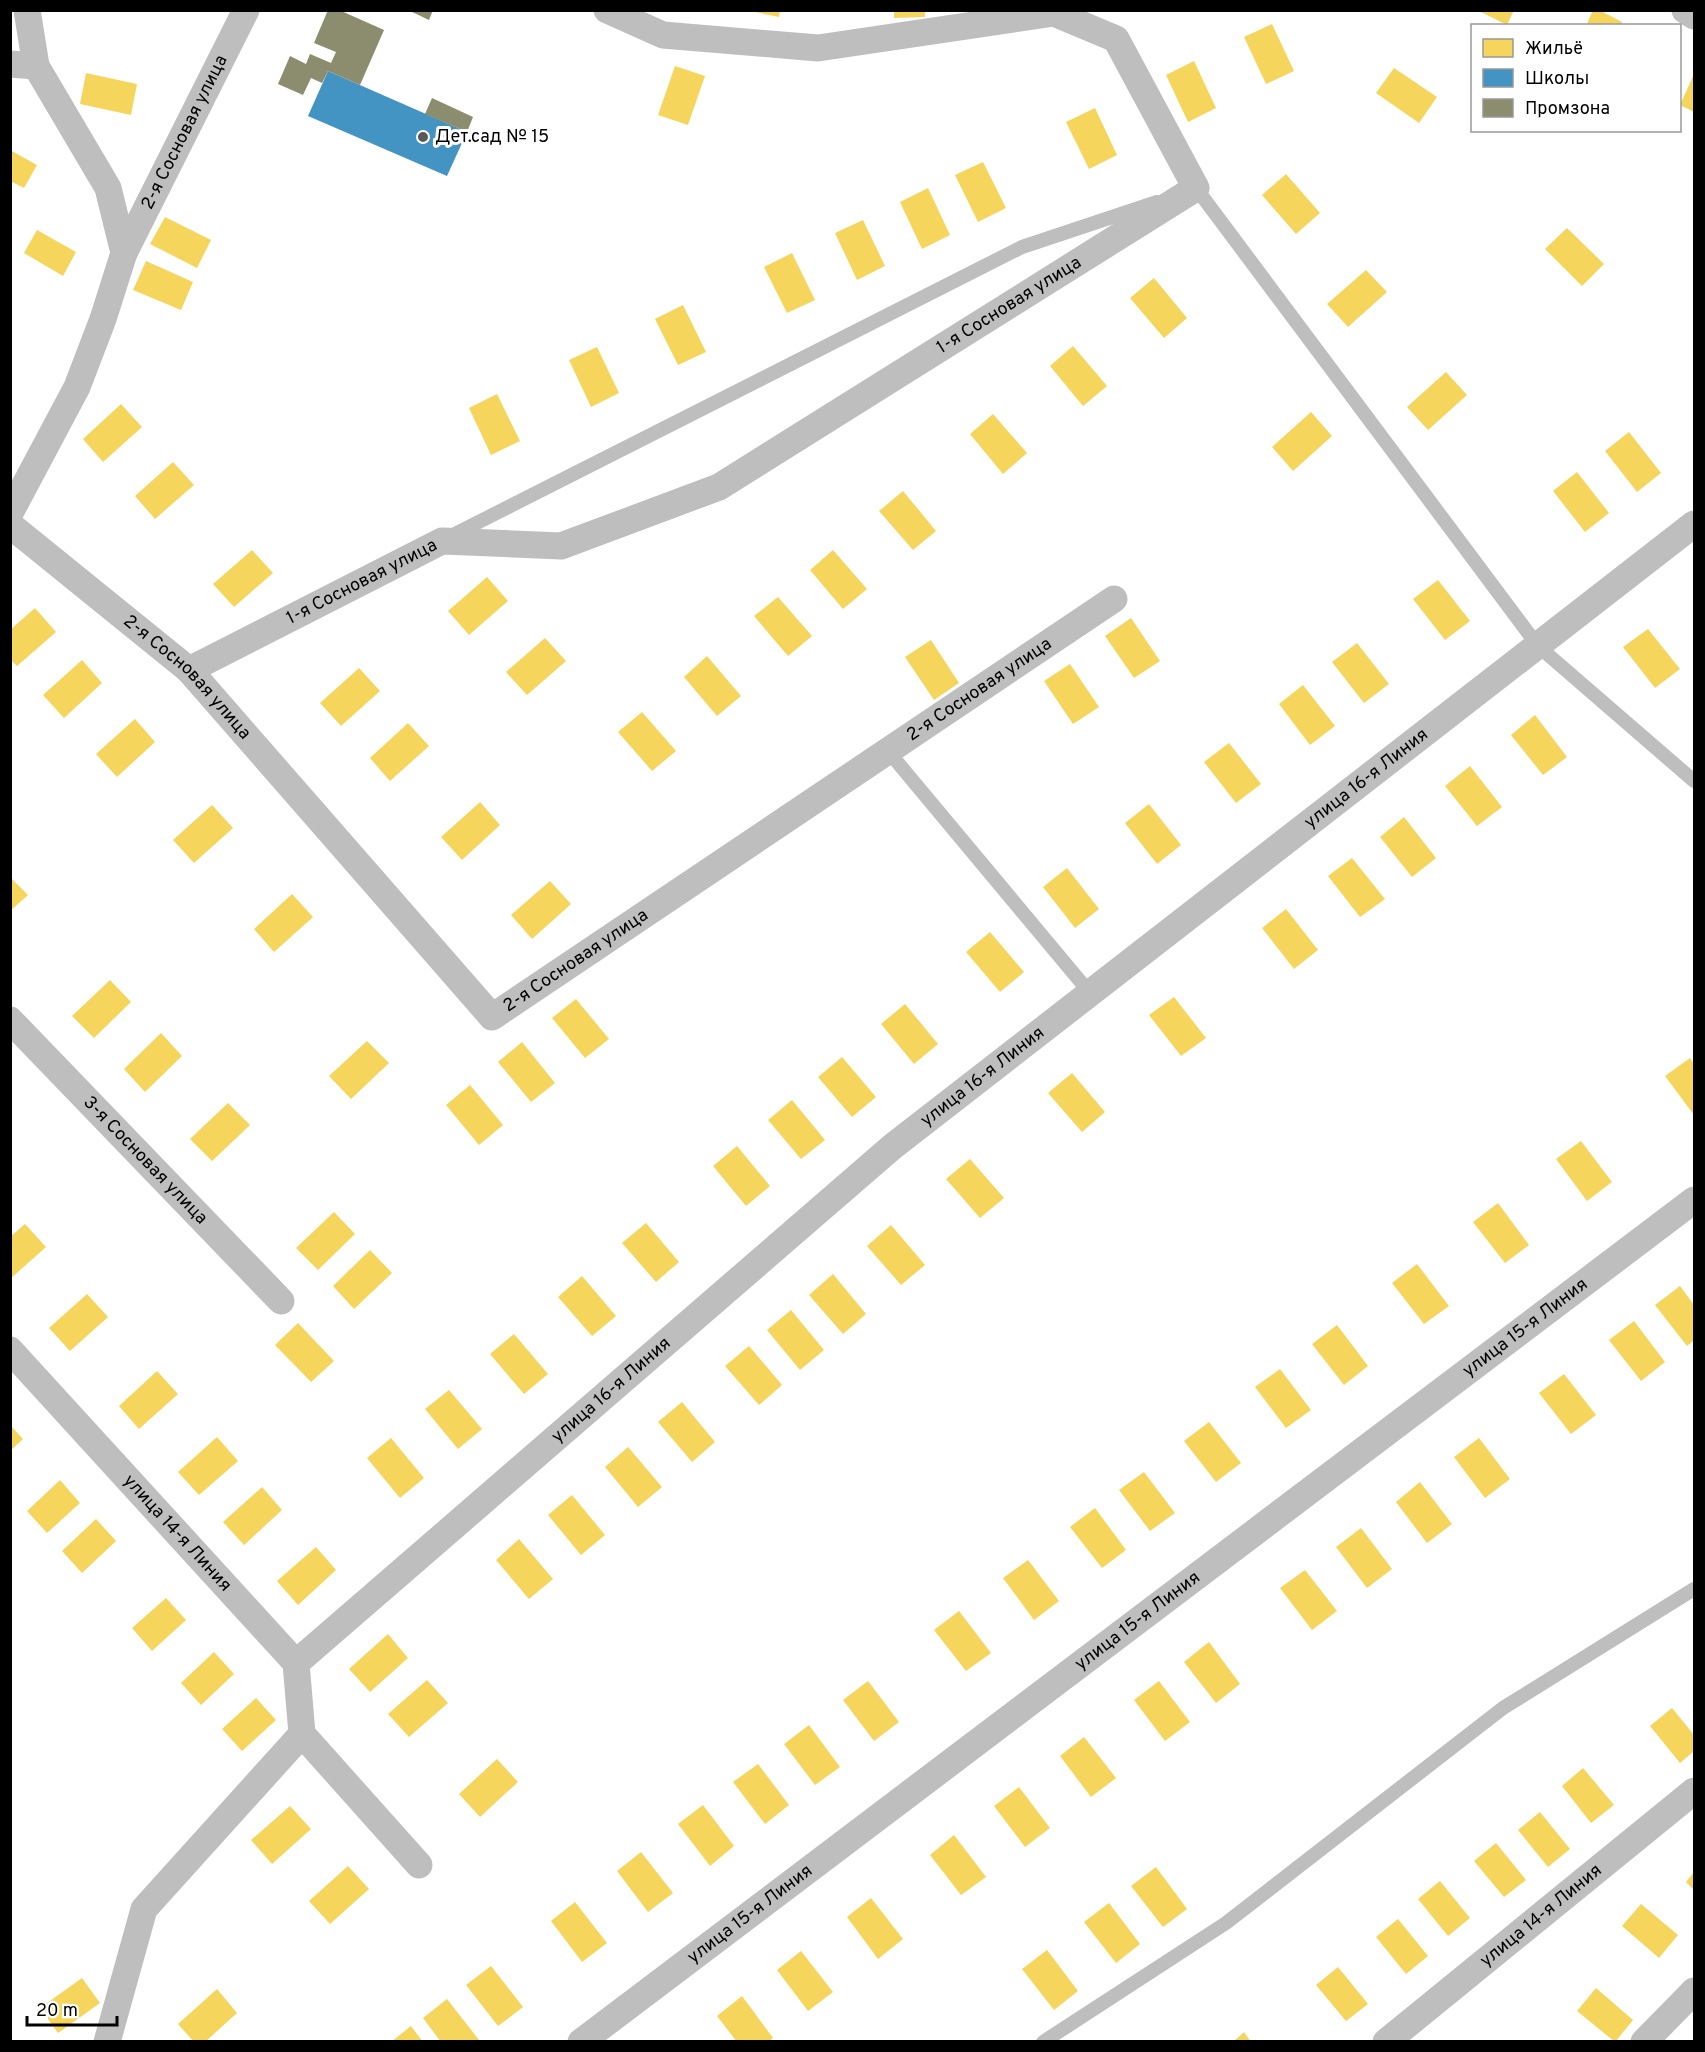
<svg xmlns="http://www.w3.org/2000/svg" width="1705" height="2052" font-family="Overpass,sans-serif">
  <rect width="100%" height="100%" fill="#fff"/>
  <!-- homes -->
  <path fill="#f6d55c" d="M746,10H780L779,17Z
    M894,10H925V17L894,18Z
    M1477,10H1514L1507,25Z
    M1593,10H1599L1622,22L1621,26H1586Z
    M1272,24L1294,71L1266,84L1244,37Z
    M1194,61L1216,108L1188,122L1166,75Z
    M675,66L705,76L688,125L658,115Z
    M1394,68L1437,97L1419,123L1376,93Z
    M86,73L137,84L131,115L80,104Z
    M1694,74V112L1680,105Z
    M1095,108L1117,155L1089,169L1066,122Z
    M10,150L37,165L24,188L10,181Z
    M983,162L1006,208L978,222L955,175Z
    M1286,174L1320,213L1296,234L1262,195Z
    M928,188L950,235L922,249L900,202Z
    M165,217L211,240L197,268L150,244Z
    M863,220L885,266L857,280L835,233Z
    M1567,228L1604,264L1582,286L1545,249Z
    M37,230L76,252L63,276L24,253Z
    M792,253L815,300L787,313L764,267Z
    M146,261L193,282L181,310L133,290Z
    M1366,270L1387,292L1348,327L1327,304Z
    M1154,278L1187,318L1164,338L1130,298Z
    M683,305L706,352L678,365L655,319Z
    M1073,346L1107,386L1083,406L1050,366Z
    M597,347L619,393L591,407L569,360Z
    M1446,372L1467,395L1428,430L1407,407Z
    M497,394L520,441L491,455L469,408Z
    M121,404L142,427L103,462L83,439Z
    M1311,412L1332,436L1293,471L1272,447Z
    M993,414L1027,453L1003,474L970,434Z
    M1629,432L1661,473L1637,492L1605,451Z
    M173,462L194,485L155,519L135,496Z
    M1577,472L1609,513L1585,532L1553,491Z
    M903,491L936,531L913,550L879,511Z
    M252,550L273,573L234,607L213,584Z
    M833,550L867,589L843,609L810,570Z
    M487,577L508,601L469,635L448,611Z
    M1438,580L1470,621L1445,640L1413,599Z
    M778,597L812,636L788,656L754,616Z
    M35,608L56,632L17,666L10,659V630Z
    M1131,618L1160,661L1134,678L1105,636Z
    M1648,629L1680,669L1655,688L1623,647Z
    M545,638L566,661L527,695L506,672Z
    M931,640L959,683L934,700L905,657Z
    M1357,643L1389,684L1364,703L1332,662Z
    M707,656L741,696L717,716L684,677Z
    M82,660L102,683L64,718L43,695Z
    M1070,664L1099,707L1073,724L1044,681Z
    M359,668L380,691L341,726L320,703Z
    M1303,685L1335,726L1310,745L1279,704Z
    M642,712L676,751L652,771L618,732Z
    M1535,715L1567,757L1543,775L1511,735Z
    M135,719L155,742L117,777L96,754Z
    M408,723L429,746L390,781L370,758Z
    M1229,743L1261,784L1236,803L1204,762Z
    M1470,766L1502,807L1477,826L1445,786Z
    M480,802L500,825L462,860L441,837Z
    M1149,804L1181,845L1157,864L1125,823Z
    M212,805L233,828L194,863L173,840Z
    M1404,817L1436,858L1412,877L1380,837Z
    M1352,858L1385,899L1360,917L1328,876Z
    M1067,868L1099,909L1075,928L1043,887Z
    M10,877L28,895L10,911Z
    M550,881L571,904L532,939L511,915Z
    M292,894L313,917L274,952L254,929Z
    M1286,909L1318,950L1294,969L1262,928Z
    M990,932L1024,972L1000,992L966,952Z
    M110,980L131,1002L94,1038L72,1016Z
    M1174,997L1206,1038L1181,1056L1149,1015Z
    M576,999L609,1039L585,1058L552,1018Z
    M905,1004L938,1044L914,1064L881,1024Z
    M161,1033L182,1056L145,1092L124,1069Z
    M367,1041L389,1063L351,1099L329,1076Z
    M522,1042L555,1083L531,1102L498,1062Z
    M842,1057L876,1097L852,1117L818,1077Z
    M1690,1058L1694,1064V1115L1665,1076Z
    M1072,1073L1105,1112L1082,1132L1048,1093Z
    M470,1085L503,1125L479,1145L446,1105Z
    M792,1100L825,1140L801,1159L768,1120Z
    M228,1103L250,1125L212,1161L190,1139Z
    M1581,1141L1612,1182L1587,1201L1556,1159Z
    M737,1146L770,1186L746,1206L713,1166Z
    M970,1159L1004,1198L980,1218L946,1179Z
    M1498,1203L1529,1245L1505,1263L1473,1222Z
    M334,1212L355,1234L318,1270L296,1248Z
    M646,1223L679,1262L656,1282L622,1243Z
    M25,1224L46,1247L10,1279V1237Z
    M891,1225L925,1265L901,1285L867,1246Z
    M370,1250L392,1273L354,1309L333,1286Z
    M1417,1264L1449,1306L1424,1324L1392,1283Z
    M833,1274L866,1314L843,1334L809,1295Z
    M582,1276L616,1316L592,1336L558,1297Z
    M1680,1286L1694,1305V1340L1687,1346L1655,1305Z
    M87,1294L108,1317L70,1351L49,1328Z
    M791,1310L824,1350L800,1370L767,1330Z
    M1634,1321L1665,1362L1641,1381L1609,1340Z
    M298,1323L334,1361L311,1382L275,1345Z
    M1337,1325L1368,1366L1344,1385L1312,1344Z
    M514,1334L548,1374L524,1394L490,1354Z
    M749,1346L782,1385L759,1405L725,1366Z
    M1280,1369L1311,1410L1286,1428L1255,1387Z
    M157,1371L178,1394L139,1429L119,1406Z
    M1564,1374L1596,1415L1571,1434L1539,1393Z
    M449,1390L482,1429L458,1449L425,1409Z
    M682,1402L715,1442L692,1462L658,1422Z
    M1209,1422L1241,1463L1216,1482L1184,1441Z
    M10,1425L23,1439L10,1451Z
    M217,1437L238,1461L199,1495L178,1472Z
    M391,1438L424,1478L400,1498L367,1458Z
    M1479,1438L1510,1479L1485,1498L1454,1457Z
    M628,1447L662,1487L638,1507L605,1467Z
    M1144,1472L1175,1513L1150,1531L1119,1490Z
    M60,1480L80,1503L47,1533L27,1511Z
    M1420,1482L1452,1524L1427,1543L1396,1502Z
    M262,1487L282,1510L244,1545L223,1522Z
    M572,1495L605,1535L581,1555L548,1515Z
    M1095,1508L1126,1550L1102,1568L1070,1527Z
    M96,1519L116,1541L82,1573L62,1551Z
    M1361,1528L1392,1569L1367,1588L1336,1547Z
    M519,1539L553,1579L529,1599L496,1560Z
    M316,1547L336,1570L298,1605L277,1581Z
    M1028,1560L1059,1601L1034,1620L1003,1578Z
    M1305,1570L1337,1611L1312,1630L1280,1588Z
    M166,1598L186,1620L152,1651L132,1628Z
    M959,1611L991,1653L966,1671L934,1630Z
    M388,1634L408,1658L370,1692L349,1669Z
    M1209,1642L1240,1684L1216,1703L1184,1662Z
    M214,1652L234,1674L201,1705L181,1683Z
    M427,1680L448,1703L409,1737L388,1714Z
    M868,1681L899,1722L874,1741L843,1700Z
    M1159,1681L1190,1722L1165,1741L1134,1700Z
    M256,1698L276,1720L242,1751L222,1729Z
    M1672,1708L1694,1735V1751L1680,1763L1650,1726Z
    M809,1725L840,1767L815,1785L784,1744Z
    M1084,1737L1116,1778L1091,1797L1060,1756Z
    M497,1759L518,1782L480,1817L459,1794Z
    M758,1764L789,1805L765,1824L733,1782Z
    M1583,1768L1614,1805L1591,1823L1562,1786Z
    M1019,1787L1050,1828L1025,1847L994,1806Z
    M703,1805L734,1846L710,1866L678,1824Z
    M290,1806L311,1829L272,1864L251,1840Z
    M1540,1812L1570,1849L1548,1867L1518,1830Z
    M954,1835L986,1877L961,1895L930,1855Z
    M1496,1843L1526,1880L1504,1897L1474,1861Z
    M641,1852L673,1893L648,1912L617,1871Z
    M348,1866L369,1889L330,1924L309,1901Z
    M1156,1867L1187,1909L1163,1927L1131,1886Z
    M1694,1872V1890L1686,1882Z
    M1440,1881L1470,1918L1448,1936L1418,1899Z
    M871,1898L903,1939L878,1959L847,1917Z
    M575,1902L607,1943L582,1962L551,1921Z
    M1109,1903L1140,1944L1116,1963L1084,1922Z
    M1641,1904L1678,1935L1659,1958L1622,1926Z
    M1398,1919L1428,1956L1406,1974L1376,1937Z
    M1047,1950L1078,1991L1054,2010L1022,1969Z
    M801,1951L833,1992L808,2011L777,1970Z
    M491,1966L523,2007L498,2026L466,1985Z
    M1338,1967L1368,2004L1346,2021L1316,1985Z
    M82,1978L100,2003L58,2033L40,2008Z
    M1596,1988L1633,2020L1615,2042L1577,2011Z
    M217,1989L237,2013L205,2042H194L178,2024Z
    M742,1996L773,2038L768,2042H737L717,2016Z
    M447,1999L479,2040L477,2042H441L423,2018Z
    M411,2026L423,2042H391Z
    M1244,2032L1251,2042H1233Z"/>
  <!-- schools -->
  <path fill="#4393c3" d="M328,71L467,132L447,176L308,116Z"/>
  <!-- industry -->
  <path fill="#8c8c6e" d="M328,10H339L384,30L360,85L328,71L322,83L311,78L303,95L278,84L290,56L306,64L310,54L331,63L336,52L314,43Z
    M408,10H433L429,20Z
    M432,98L473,117L467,132L425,114Z"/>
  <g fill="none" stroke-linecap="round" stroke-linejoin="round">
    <!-- service -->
    <path stroke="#bebebe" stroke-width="14" d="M1192,190L1196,188L1538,646L1694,781
      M451,536L1022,247L1157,202
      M888,751L1090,993
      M1043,2042L1226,1923L1503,1708L1694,1589"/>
    <!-- minor -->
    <g stroke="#bebebe" stroke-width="27">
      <path d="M27,10L36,66"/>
      <path d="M1685,10L1694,16"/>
      <path d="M10,64L36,66L108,188L124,253L103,319L77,387L10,513"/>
      <path id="s1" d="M124,253L246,10"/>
      <path id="s2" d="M10,525L189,670L492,1017L1114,599"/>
      <path id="s3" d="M189,670L442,541L561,546L719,487L1196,188L1116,39L1054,13L818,48L663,35L607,10"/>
      <path id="s4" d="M10,1020L281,1301"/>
      <path id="s5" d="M10,1350L296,1663L302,1734L144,1909L107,2042"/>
      <path id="s6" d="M296,1663L892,1147L1694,524"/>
      <path d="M302,1734L419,1865"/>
      <path id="s7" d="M581,2042L1694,1200"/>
      <path id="s8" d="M1386,2042L1694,1791"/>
      <path d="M1644,2042L1694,1991"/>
    </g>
  </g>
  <!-- markers -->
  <circle fill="#595959" stroke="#fff" stroke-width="2" cx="423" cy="137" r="6"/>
  <g text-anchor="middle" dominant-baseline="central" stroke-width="6" stroke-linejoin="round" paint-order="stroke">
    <!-- street labels -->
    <g font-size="18" fill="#000" stroke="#fff">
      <text stroke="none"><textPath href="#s1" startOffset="135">2-я Сосновая улица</textPath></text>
      <text stroke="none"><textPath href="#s3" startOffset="914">1-я Сосновая улица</textPath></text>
      <text stroke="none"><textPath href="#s3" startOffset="194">1-я Сосновая улица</textPath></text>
      <text stroke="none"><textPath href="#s2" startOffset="234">2-я Сосновая улица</textPath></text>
      <text stroke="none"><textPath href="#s2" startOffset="1278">2-я Сосновая улица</textPath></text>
      <text stroke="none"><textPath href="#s6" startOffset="1389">улица 16-я Линия</textPath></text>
      <text stroke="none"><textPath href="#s2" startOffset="792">2-я Сосновая улица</textPath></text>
      <text stroke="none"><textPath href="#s6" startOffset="903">улица 16-я Линия</textPath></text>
      <text stroke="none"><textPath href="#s4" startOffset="195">3-я Сосновая улица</textPath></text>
      <text stroke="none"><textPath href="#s7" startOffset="1184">улица 15-я Линия</textPath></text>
      <text stroke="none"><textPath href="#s6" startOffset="417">улица 16-я Линия</textPath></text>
      <text stroke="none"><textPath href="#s5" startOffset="248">улица 14-я Линия</textPath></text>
      <text stroke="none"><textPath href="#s7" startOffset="698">улица 15-я Линия</textPath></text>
      <text stroke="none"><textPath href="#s7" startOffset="212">улица 15-я Линия</textPath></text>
      <text stroke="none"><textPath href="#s8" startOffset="200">улица 14-я Линия</textPath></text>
    </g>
    <!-- poi labels -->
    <g font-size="18" fill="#000" stroke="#fff" text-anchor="start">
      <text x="435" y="137">Дет.сад № 15</text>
    </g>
  </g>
  <!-- border -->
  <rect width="1705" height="2052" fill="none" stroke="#000000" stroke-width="24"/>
  <!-- legend -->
  <rect x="1471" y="24" width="210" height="108" fill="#ffffff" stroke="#999999" stroke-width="1.5"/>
  <rect x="1483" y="39" width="30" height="18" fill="#f6d55c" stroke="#999999" stroke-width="1.5"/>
  <text x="1525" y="54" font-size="18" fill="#000000">Жильё</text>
  <rect x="1483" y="69" width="30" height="18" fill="#4393c3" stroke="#999999" stroke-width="1.5"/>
  <text x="1525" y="84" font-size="18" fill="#000000">Школы</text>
  <rect x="1483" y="99" width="30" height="18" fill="#8c8c6e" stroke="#999999" stroke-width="1.5"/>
  <text x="1525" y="114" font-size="18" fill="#000000">Промзона</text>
  <!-- scale -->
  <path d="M27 2016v9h90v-9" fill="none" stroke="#000000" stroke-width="3"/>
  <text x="36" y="2016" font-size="18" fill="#000000" stroke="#ffffff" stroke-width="4.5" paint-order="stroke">20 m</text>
</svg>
